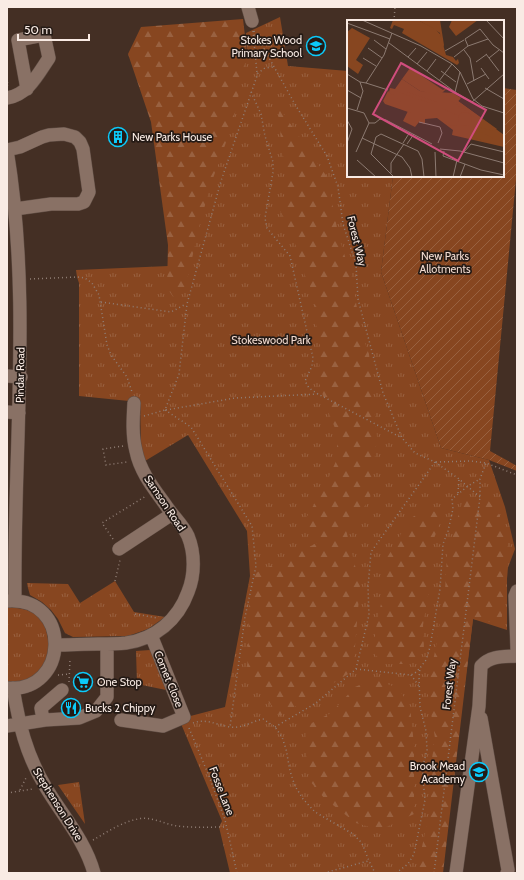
<svg xmlns="http://www.w3.org/2000/svg" width="524" height="880" font-family="Cabin,sans-serif">
  <defs>
    <pattern id="grass-tufts" width="24" height="20" patternUnits="userSpaceOnUse"><rect width="24" height="20" fill="#874620"/><path d="M3 7l-1-3M5 7V3M7 7l1-3M15 17l-1-3M17 17v-4M19 17l1-3" fill="none" stroke="#996140"/></pattern>
    <pattern id="forest-firs" width="22" height="20" patternUnits="userSpaceOnUse"><rect width="22" height="20" fill="#874620"/><path d="M5 1l3.5 6h-7zM16 11l3.5 6h-7z" fill="#996140"/></pattern>
    <pattern id="garden-furrows" width="10" height="10" patternUnits="userSpaceOnUse"><rect width="10" height="10" fill="#874620"/><path d="M-1 1l2-2M0 10L10 0M9 11l2-2" fill="none" stroke="#996140"/></pattern>
  </defs>
  <rect width="100%" height="100%" fill="#442f24"/>
  <!-- grass -->
  <path fill="url(#grass-tufts)" d="M280,17L288,66L348,71V176H393L381,272L441,448L489,460L505,507L515,549L507,570V630L473,619L441,873H230L219,827L222,821L179,719L225,707L250,576L247,531L188,435L145,461L141,445L140,404L129,401L79,396V283L77,277L76,270L169,266L247,53L246,33Z
    M115,581L134,612L165,617L148,629L128,636L73,637L65,633L58,619L51,610L42,602L30,595L28,588L27,583L68,584L80,603Z
    M7,607C30,608 45,614 48,639C50,653 50,653 43,665C40,669 38,674 34,677C25,682 17,682 7,683Z
    M150,650L166,690L137,684L136,651Z
    M79,782L85,824L58,785Z"/>
  <!-- forest -->
  <path fill="url(#forest-firs)" d="M243,19L247,53L233,123L212,181L201,219L185,289L176,301L167,288L168,245L151,122L128,54L141,27Z
    M278,106L327,177L339,238L352,278L361,333L369,354L377,437L370,499L346,530L360,585L353,671L280,716L247,676L250,576L317,543L306,531V518L325,486L337,459V433L326,406L319,382L320,343L316,324L315,297L305,276L293,237L280,211L286,188Z
    M486,498C490,503 496,509 499,515C516,547 505,589 501,624L473,619L443,873H414L419,860L431,807L430,772L435,738L427,688L436,647L445,591L447,556L463,499Z
    M425,510L444,513L429,551V590L423,625L424,649L408,664H384L373,652L377,621L385,587V561L396,543L409,519Z
    M373,679L398,688L410,706L414,745V814L380,830L356,823L324,798L310,781L305,744L306,726L331,713L355,687Z"/>
  <!-- garden -->
  <path fill="url(#garden-furrows)" d="M503,88L517,90V169L490,451L517,466V471L489,460L441,448L381,272L393,176H503Z"/>
  <g fill="none" stroke-linecap="round" stroke-linejoin="round">
    <!-- minor casing -->
    <g stroke="#604e45" stroke-width="14">
      <path id="minor" d="M248,7L252,21
        M7,98C28,95 38,74 49,58L44,35L18,40L27,89
        M7,150C32,301 13,449 15,600
        M7,150L20,147L42,137L49,135L64,134L75,137L80,142L83,149L89,192L84,202L78,204H51L15,209
        M7,376L21,377
        M7,412L19,413
        M119,549L172,514
        M517,591L515,596L517,649
        M7,601C73,596 69,694 7,688
        M56,645C70,645 84,644 98,644C107,644 117,644 126,643C155,639 178,620 188,592C195,575 195,553 188,536C183,525 173,516 167,507C155,490 140,472 136,451C132,436 133,419 134,403
        M13,688C19,724 26,754 45,786C62,815 85,840 94,873
        M481,718L508,870L507,873
        M43,720L41,708L62,690
        M121,720L163,726L184,717L151,635
        M7,726L45,720L79,718L96,711L107,697V644
        M456,873L479,706L481,666C491,655 504,657 517,656"/>
    </g>
    <!-- path -->
    <path stroke="#907e75" stroke-width="1.5" stroke-dasharray="1 3" stroke-linecap="butt" d="M394,21L395,7
      M253,31L257,73
      M254,31L296,106L327,156L338,187L343,224L356,264L358,299L383,393L402,438L415,453L435,462L459,479L480,497
      M7,78L8,86
      M251,92L261,114L265,136L273,162V172L265,218L267,228L290,256L313,358L312,366L305,381L309,388L318,394
      M30,279L77,277L85,278L92,283L99,295L107,345L111,355L127,377L132,392
      M101,302L171,312L186,304
      M165,410L191,427L252,526L256,566L245,617L230,727
      M166,410L235,398L318,394L402,438
      M144,416L165,410L179,374L187,304L221,181L258,73L265,68L274,67
      M123,446L103,449L106,465L127,462
      M436,462L471,461L486,463L517,475
      M458,493L459,479
      M113,539L102,523L146,496
      M115,581L120,560
      M135,614L157,618
      M356,669L369,615L368,587L371,552L435,462
      M58,675L69,674
      M411,675L419,686
      M69,682L70,659
      M193,723C206,718 217,725 230,727C242,729 252,721 263,719L275,727L282,737L286,749L290,771L295,786L303,799L315,812L353,834L362,843L369,861L375,873
      M275,727L316,703L356,669L411,675L415,673L420,668
      M189,728L209,776L225,820L237,873
      M20,790L26,778
      M7,793L33,789
      M93,840C107,832 122,822 138,819C151,816 164,824 177,826C194,828 210,827 227,827
      M324,873L368,861
      M396,873L408,864L414,854L425,800L423,779V766L427,750L426,731L420,707L419,678L420,668L426,660L430,647L440,589L443,544L448,531L453,509L452,499L468,486L480,479
      M402,873L403,869
      M434,873L480,497V479L486,463"/>
    <!-- minor -->
    <use href="#minor" stroke="#897165" stroke-width="13"/>
  </g>
  <!-- icons -->
  <defs>
    <g id="school-ring" transform="scale(1)"><circle r="9.5" fill="#241a15" stroke="#0ccafa" stroke-width="1.5"/><path d="M0-5L7-2L0 1L-7-2ZM-4 1L0 2.5L4 1V4Q0 6-4 4Z" fill="#0ccafa"/></g>
    <g id="building-ring" transform="scale(1)"><circle r="9.5" fill="#241a15" stroke="#0ccafa" stroke-width="1.5"/><path d="M-4-6H4V6H1V3H-1V6H-4ZM-2.5-4.3h1.7v1.8h-1.7ZM.8-4.3h1.7v1.8H.8ZM-2.5-1h1.7V.8h-1.7ZM.8-1h1.7V.8H.8Z" fill="#0ccafa"/></g>
    <g id="supermarket-ring" transform="scale(1)"><circle r="9.5" fill="#241a15" stroke="#0ccafa" stroke-width="1.5"/><path d="M-6-5.5h2.5l.6 2H6L4.5 2H-2.5L-4.4-4H-6ZM-1.5 3.2a1.3 1.3 0 1 0 .1 0ZM3 3.2a1.3 1.3 0 1 0 .1 0Z" fill="#0ccafa"/></g>
    <g id="restaurant-ring" transform="scale(1)"><circle r="9.5" fill="#241a15" stroke="#0ccafa" stroke-width="1.5"/><path d="M-5-6h1v4h1v-4h1v4h1v-4h1v5L-1.5 .5V6h-2V.5L-5-1ZM5-6V6H3V1.5H1.5Q1.5-4 5-6Z" fill="#0ccafa"/></g>
  </defs>
  <g fill-rule="evenodd">
    <use href="#school-ring" x="316" y="46"/>
    <use href="#building-ring" x="118" y="137"/>
    <use href="#supermarket-ring" x="83" y="682"/>
    <use href="#restaurant-ring" x="71" y="708"/>
    <use href="#school-ring" x="479" y="772"/>
  </g>
  <g text-anchor="middle" dominant-baseline="central" stroke-width="3.5" stroke-linejoin="round" paint-order="stroke">
    <!-- poi labels -->
    <g font-size="11" fill="#f9ebe4" stroke="#241a15" text-anchor="start">
      <text x="302" y="40" text-anchor="end">Stokes Wood<tspan x="302" dy="13">Primary School</tspan></text>
      <text x="132" y="137">New Parks House</text>
      <text x="97" y="682">One Stop</text>
      <text x="85" y="708">Bucks 2 Chippy</text>
      <text x="465" y="766" text-anchor="end">Brook Mead<tspan x="465" dy="13">Academy</tspan></text>
    </g>
    <!-- street labels -->
    <g font-size="11" fill="#f9ebe4" stroke="#241a15">
      <text transform="translate(357 241) rotate(76)">Forest Way</text>
      <text transform="translate(20 375) rotate(-89)">Pindar Road</text>
      <text transform="translate(165 503) rotate(56)">Samson Road</text>
      <text transform="translate(169 679) rotate(68)">Comet Close</text>
      <text transform="translate(449 684) rotate(-83)">Forest Way</text>
      <text transform="translate(222 791) rotate(69)">Fosse Lane</text>
      <text transform="translate(58 804) rotate(58)">Stephenson Drive</text>
    </g>
    <!-- park labels -->
    <g font-size="11" fill="#f1dacf" stroke="#241a15">
      <text x="445" y="256">New Parks<tspan x="445" dy="13">Allotments</tspan></text>
      <text x="271" y="340">Stokeswood Park</text>
    </g>
  </g>
  <!-- overview -->
  <g transform="translate(347 20)">
    <rect width="157" height="157" fill="#442f24"/>
    <path d="M71,0H93L97,25L94,34L93,13ZM105,0H131L109,16L102,7ZM55,59L73,71L106,73L114,78L111,81L157,115V127L105,115L106,110L90,98L78,99V104L72,102L68,107L56,101L61,91L42,72L43,68L48,69Z" fill="#874620"/>
    <path d="M46,0H71L88,9L93,14L99,35L106,37L109,41L111,39L112,43L110,45L55,13L57,9L47,5L45,9L43,8ZM41,71L50,78L64,93L38,84L36,81ZM60,72L90,82L96,89L110,95V105L104,106L95,100V92L86,84L51,72ZM100,73L108,75L113,79L111,81L150,109L146,111L131,107L134,102L131,99L103,80L99,76ZM111 99a7 7 0 1 1 14 0a7 7 0 1 1-14 0ZM129,111L136,113L146,118L143,123L127,118Z" fill="#874620"/>
    <path d="M5,8L23,18L9,40L16,45L11,54L0,46V12ZM63,48L96,70L100,68L93,75L73,71L55,59Z" fill="#874620"/>
    <path fill="none" stroke="#8c7a71" stroke-width="1" d="M15,0L74,26L105,44L113,52L126,79L135,86L157,93M139,0L157,19M0,3L43,19M27,20L39,29M42,23L108,72M121,26L118,19L133,9L146,25L157,33M21,28L35,38M117,30L123,38L127,61M98,31L117,20M139,34L152,51M61,37L69,28M107,37L121,26L141,19M16,38L29,46M142,38L152,30M129,42L140,34M70,44L80,32M134,48L142,59M80,51L89,39M94,51L109,62M113,52L108,72L125,82L157,54M0,54L13,62L19,63M92,61L105,44M19,63L37,35L45,13M19,63L41,70M120,64L139,54M138,68L157,79M0,70L14,78M0,88L17,93L22,103H28L33,99L39,100L85,124M10,90L16,71L13,62M0,100L5,109L0,123M72,102L93,107L95,113L91,123M15,118L55,137L63,148L65,157M56,123L63,112M60,124L67,114M93,129L113,131L157,143M97,131L96,136L134,150L157,155M9,132L22,103M88,132L89,157M117,132L124,124L157,132M10,140L29,157M44,153V143L57,124M47,157L24,134L29,117L34,114L71,131L75,139L77,157M106,157L110,140M113,157L118,144"/>
    <path fill="#d04d7d" fill-opacity="0.15" stroke="#d04d7d" stroke-width="2" d="M54,43L139,90L111,141L26,94Z"/>
    <rect width="157" height="157" fill="none" stroke="#f9ebe4" stroke-width="2"/>
  </g>
  <!-- border -->
  <rect width="524" height="880" fill="none" stroke="#f9ebe4" stroke-width="16"/>
  <!-- scale -->
  <path d="M18 34v6h71v-6" fill="none" stroke="#f9ebe4" stroke-width="2"/>
  <text x="24" y="34" font-size="12" fill="#f9ebe4" stroke="#241a15" stroke-width="3" paint-order="stroke">50 m</text>
</svg>
